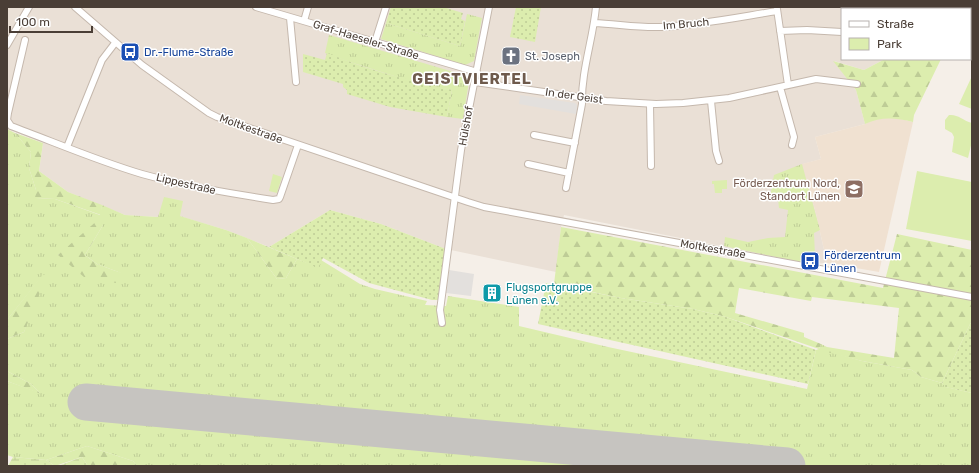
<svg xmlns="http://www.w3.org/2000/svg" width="979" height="473" font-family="Rubik,sans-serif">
  <defs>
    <pattern id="grass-tufts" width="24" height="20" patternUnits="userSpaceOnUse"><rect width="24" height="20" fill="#dcedae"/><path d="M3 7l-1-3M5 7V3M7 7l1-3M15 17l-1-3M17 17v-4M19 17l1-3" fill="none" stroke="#becc96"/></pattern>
    <pattern id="forest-firs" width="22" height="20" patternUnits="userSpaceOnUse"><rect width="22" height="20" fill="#dcedae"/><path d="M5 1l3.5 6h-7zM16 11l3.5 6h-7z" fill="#becc96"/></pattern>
    <pattern id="wetland-marsh" width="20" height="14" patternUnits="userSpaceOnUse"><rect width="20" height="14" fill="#dcedae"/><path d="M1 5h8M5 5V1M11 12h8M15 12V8" fill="none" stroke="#becc96"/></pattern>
    <pattern id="garden-dots" width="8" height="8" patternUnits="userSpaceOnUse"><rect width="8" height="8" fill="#dcedae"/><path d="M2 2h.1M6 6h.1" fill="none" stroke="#becc96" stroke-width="1.8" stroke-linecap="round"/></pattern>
  </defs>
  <rect width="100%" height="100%" fill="#f5efe8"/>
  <!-- residential -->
  <path fill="#eae0d6" d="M7,7H903L902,9H842V59H885L864,70L834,61L856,90L865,124L815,137L821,159L803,164L816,214L827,263L812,264L564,215L561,227L556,272L446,249L381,224L330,210L269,247L226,230L179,216L182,201L158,217L125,215L68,192L39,171L43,143L7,129Z"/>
  <!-- education -->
  <path fill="#f0e1d1" d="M881,118H897L913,122L879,272L827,263L816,214L802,164L821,159L815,137L865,124L873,120Z"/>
  <!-- grass -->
  <path fill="url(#grass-tufts)" fill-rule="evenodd" d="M467,14L482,18L474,61L465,65L381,39L386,23L460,46Z
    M329,35L467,76L469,81L463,119L447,117L452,90L413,82L350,62L325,53Z
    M7,129L15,133L31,152L29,168L36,190V198L55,199L100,215L102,205L125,215L158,217L164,197L183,201L180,216L226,230L247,238L277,279L286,278L297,259L318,267L321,260L360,284L375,289L427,301L425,305L446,306L448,296L519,307V326L608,347L807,389L816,350L819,349L821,344L827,347V351L862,361L912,370L921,377L942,383L946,387L972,393V466H137L133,461L87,446L46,460L13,457L7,455V381L40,393L31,384L7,371V339L24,332L43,275L7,320ZM103,225L85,255L97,264L121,273L58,255Z
    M802,164L820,230L814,233L815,256L804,263L724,246L725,237L748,242L768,238L785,237L788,210L779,208L778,199L770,197L774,175Z"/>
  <!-- forest -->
  <path fill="url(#forest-firs)" d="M903,7H972V31L970,30V9H902Z
    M885,59H941L914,115L913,122C896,118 882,116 865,124L856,90L833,61L864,70Z
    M15,133L43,143L39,171L68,192L102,205L101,215L55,199L35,198L36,190L29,168L31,152Z
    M99,219L103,225L85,255L97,264L121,273L116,283L84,277L58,255Z
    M561,227L883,288L897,234L972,250V320L942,383L921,377L912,370L862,361L827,352V347L894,358L899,308L812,297L811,301L739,288L735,313L804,333V337L821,344L819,349L726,317L693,309L621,298L554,284Z
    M247,238L297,259L286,278L277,279Z
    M43,274L46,278L24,332L7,339V320Z
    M7,371L31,384L41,394L7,381Z
    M87,446L133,461L137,466H88L82,457L55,466L46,460Z"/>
  <!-- wetland -->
  <path fill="url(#wetland-marsh)" d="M13,457L46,460L55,466H8Z
    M82,457L88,466H58Z"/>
  <!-- park -->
  <path fill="#dcedae" d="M972,76V109L959,104Z
    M949,115C958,114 962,120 972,123V141L968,158L952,152L954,137L952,133L945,129V120Z
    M917,171L972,182V241L906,229Z
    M273,174L282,177L277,193L269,191Z
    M727,180V189H722V193H715L714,184H712V181Z
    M511,449C533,450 558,451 577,466H455C475,454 488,451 511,449Z
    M827,458L848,461L861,466H789L802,459Z"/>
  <!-- garden -->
  <path fill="url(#garden-dots)" d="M391,7H443L463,13L461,19L465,21L460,46L386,23Z
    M516,7H541L535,42L510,37Z
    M327,53C368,70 410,81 452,90L447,117L390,107L347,94V90L343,87V84L303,72V54L325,60Z
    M330,210L381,224L446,249L439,300H432L369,283L323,258L318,268L269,247Z
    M546,283L621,298L693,309L726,317L816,350L808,384L538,324Z
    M972,320V393L945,387L942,383Z"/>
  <!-- parking -->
  <path fill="#e3e0dd" d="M520,95L575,103L577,105L576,114L519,104Z
    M449,270L474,274L471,296L446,293Z"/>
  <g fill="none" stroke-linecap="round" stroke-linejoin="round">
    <!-- runway -->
    <path stroke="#c6c4c0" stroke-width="37" d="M86,402L787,466"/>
    <!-- minor casing -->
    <g stroke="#c5b8ad" stroke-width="8">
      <path id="minor" d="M75,7L142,65L209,113L217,117L468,202L484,207L972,297
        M256,7L477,72
        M777,9L788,85
        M290,18L296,82
        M304,21L308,7
        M594,23C617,24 639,28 661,27C700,25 739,17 777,11
        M780,31L807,30L842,32
        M25,40L8,113L7,120L11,126C54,142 98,161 142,174C185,186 229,193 273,200L279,199L280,197L298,145
        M375,42L386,7
        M7,45L29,7
        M475,82L606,101L656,104L683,103L729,98L816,79L857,84
        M780,87L794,137L792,145
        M711,101L716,151L719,161
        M650,104L651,166
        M534,135L575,143
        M67,147L102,60L115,43
        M528,164L569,173
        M566,188L582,104C581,72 593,39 596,7
        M442,323L440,310L441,303L461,150L489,7"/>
    </g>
    <!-- minor -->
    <use href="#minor" stroke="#fff" stroke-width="6"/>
  </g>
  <!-- icons -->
  <defs>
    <g id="bus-square" transform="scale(1)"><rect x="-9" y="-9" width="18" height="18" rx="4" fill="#1a4fb4" stroke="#fff"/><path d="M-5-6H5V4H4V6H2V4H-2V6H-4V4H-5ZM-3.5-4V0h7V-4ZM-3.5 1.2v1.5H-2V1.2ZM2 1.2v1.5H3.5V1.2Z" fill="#fff"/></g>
    <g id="church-square" transform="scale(1)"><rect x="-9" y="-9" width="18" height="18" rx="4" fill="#6b7280" stroke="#fff"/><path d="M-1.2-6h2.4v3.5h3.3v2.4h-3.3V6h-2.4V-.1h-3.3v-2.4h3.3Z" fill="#fff"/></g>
    <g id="school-square" transform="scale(1)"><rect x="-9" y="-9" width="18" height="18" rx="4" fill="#8d6e63" stroke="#fff"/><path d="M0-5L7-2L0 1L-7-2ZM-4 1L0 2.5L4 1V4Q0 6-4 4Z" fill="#fff"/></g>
    <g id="building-square" transform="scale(1)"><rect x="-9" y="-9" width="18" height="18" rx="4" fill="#0f9aa8" stroke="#fff"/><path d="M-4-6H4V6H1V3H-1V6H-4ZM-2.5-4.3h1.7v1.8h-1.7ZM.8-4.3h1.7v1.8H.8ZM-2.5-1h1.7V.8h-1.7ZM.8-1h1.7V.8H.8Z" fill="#fff"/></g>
  </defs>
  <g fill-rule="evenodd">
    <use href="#bus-square" x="130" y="52"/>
    <use href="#church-square" x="511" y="56"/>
    <use href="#school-square" x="854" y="189"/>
    <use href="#bus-square" x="810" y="261"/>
    <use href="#building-square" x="492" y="293"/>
  </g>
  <g text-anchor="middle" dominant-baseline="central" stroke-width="3" stroke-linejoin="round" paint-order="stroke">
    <!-- street labels -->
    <g font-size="11" fill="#4a3e36" stroke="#fff">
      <text transform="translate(686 24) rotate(-5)">Im Bruch</text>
      <text transform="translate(366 40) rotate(17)">Graf-Haeseler-Straße</text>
      <text transform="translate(574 96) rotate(8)">In der Geist</text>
      <text transform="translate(466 126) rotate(-80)">Hülshof</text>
      <text transform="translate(251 129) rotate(20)">Moltkestraße</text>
      <text transform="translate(186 184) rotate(13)">Lippestraße</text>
      <text transform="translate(713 249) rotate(10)">Moltkestraße</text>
    </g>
    <!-- transit labels -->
    <g font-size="11" fill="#164399" stroke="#fff" text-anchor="start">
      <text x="144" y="52">Dr.-Flume-Straße</text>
      <text x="824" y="255">Förderzentrum<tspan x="824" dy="13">Lünen</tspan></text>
    </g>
    <!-- worship labels -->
    <g font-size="11" fill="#5b616d" stroke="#fff" text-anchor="start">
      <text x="525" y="56">St. Joseph</text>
    </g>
    <!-- education labels -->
    <g font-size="11" fill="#785e54" stroke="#fff" text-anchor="end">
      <text x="840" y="183">Förderzentrum Nord,<tspan x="840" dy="13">Standort Lünen</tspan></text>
    </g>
    <!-- culture labels -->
    <g font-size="11" fill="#0d838f" stroke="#fff" text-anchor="start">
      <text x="506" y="287">Flugsportgruppe<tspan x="506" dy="13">Lünen e.V.</tspan></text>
    </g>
    <!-- district labels -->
    <g font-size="15" font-weight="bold" letter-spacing="1" fill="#6e5a4c" stroke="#fff">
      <text x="472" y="79">GEISTVIERTEL</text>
    </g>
  </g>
  <!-- border -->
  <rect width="979" height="473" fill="none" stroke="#4a3e36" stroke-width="16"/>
  <!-- legend -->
  <rect x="841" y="8" width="130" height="52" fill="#ffffff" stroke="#b7b2af"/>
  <rect x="849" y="21" width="20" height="6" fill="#ffffff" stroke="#b7b2af"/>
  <text x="877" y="28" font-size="12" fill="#4a3e36">Straße</text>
  <rect x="849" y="38" width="20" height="12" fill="#dcedae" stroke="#b7b2af"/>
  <text x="877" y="48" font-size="12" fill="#4a3e36">Park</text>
  <!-- scale -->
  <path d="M10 26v6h82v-6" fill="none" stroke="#4a3e36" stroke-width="2"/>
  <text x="16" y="26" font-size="12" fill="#4a3e36" stroke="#ffffff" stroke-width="3" paint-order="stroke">100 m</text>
</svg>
